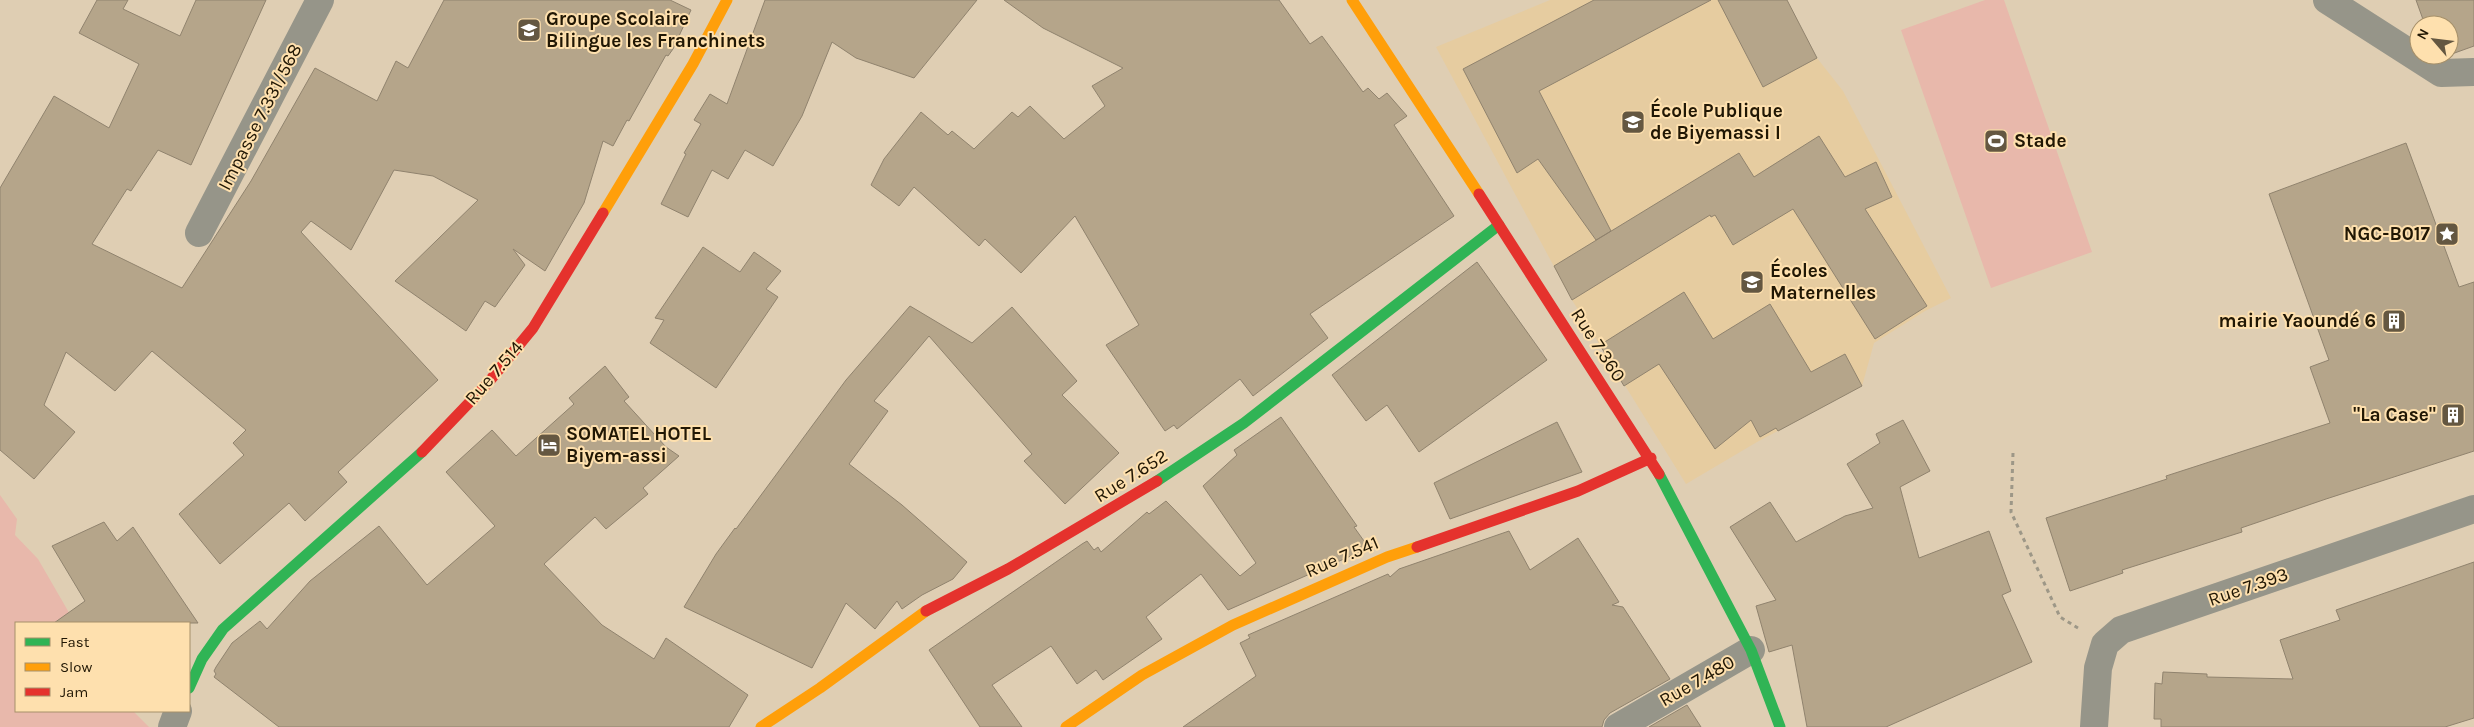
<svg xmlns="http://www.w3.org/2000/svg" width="2474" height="727" font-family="Karla,sans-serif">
  <rect width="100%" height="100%" fill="#dfceb3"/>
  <!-- built -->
  <path fill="#e6cca0" d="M1550,0H1787L1817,58L1843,91L1951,298L1925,311L1874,343L1862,386L1757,442L1686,484L1572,300L1436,47Z"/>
  <!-- green -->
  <path fill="#e8b8ab" d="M1985,0H2004L2092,252L1991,288L1901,30Z
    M0,495L17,519L15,535L38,559L75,623H16V711H133L149,727H0Z"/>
  <!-- building -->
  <path fill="#b5a58a" stroke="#90836e" d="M97,0H128L123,9L180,36L196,0H266L191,165L158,150L131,191L127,189L92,244L182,288L251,181L315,68L377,101L396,61L408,68L444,0H670L691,10L673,49L668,56L666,55L629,121L627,120L613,146L603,141L584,203L545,271L513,249L525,265L495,307L485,301L466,331L395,281L478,200L433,176L394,170L351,250L311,221L301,232L438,380L338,472L347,482L305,521L289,503L220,564L179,514L244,455L233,443L246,430L152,351L115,391L66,352L44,405L75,432L34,479L0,450V188L54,96L109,128L139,64L79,33Z
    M765,0H977L914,78L856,58L832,42L802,116L773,166L745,150L728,179L712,170L688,217L661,204L686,154L684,153L701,124L694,120L710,94L727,104Z
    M1004,0H1279L1310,44L1322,36L1363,92L1368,88L1379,99L1387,93L1407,116L1394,125L1454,216L1310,314L1328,338L1253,396L1240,379L1177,429L1174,425L1165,431L1106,345L1139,325L1075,216L1021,273L985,239L979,246L914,187L899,206L871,185L884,159L921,112L948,135L952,131L974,149L1012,112L1018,117L1030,106L1064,139L1105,106L1092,86L1123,68L1043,28Z
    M1594,0H1711L1539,91L1611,231L1596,240L1538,159L1517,173L1463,69Z
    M1718,0H1787L1817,58L1763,87Z
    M2416,0H2474V46L2449,55V25H2425Z
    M1819,136L1845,177L1876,162L1892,197L1865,209L1927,306L1875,339L1793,209L1733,245L1715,215L1711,217L1710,215L1572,300L1554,266L1739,153L1754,177Z
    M2406,143L2459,287L2474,282V451L2326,499L2241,528L2242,532L2122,570L2123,573L2070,591L2046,518L2167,479L2166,476L2330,423L2310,367L2329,360L2269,194Z
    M703,247L740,272L754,252L781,271L766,289L778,297L716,388L650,343L664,320L655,318Z
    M1477,262L1547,360L1419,452L1387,405L1366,421L1332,375Z
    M1684,292L1713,339L1770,304L1811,372L1845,354L1862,386L1778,431L1776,428L1760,437L1751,420L1715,449L1659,364L1624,386L1600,345Z
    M910,306L972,343L1012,307L1077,381L1062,395L1119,453L1065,504L1024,461L1032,454L929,336L874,401L888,411L849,464L902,505L967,562L953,579L922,595L902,609L897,601L875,629L846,603L812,668L684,607L716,554L735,528L736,529L846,380Z
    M605,366L629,397L624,401L666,447L679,456L643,488L648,494L606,529L595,517L544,564L602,625L654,659L666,638L748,695L729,727H279L214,677L216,674L214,671L216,667L232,643L260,621L267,629L310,581L379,526L427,585L495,526L446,472L492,430L516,456L574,404L569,398Z
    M1281,417L1357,526L1354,527L1369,548L1228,610L1201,574L1146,617L1162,639L1103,680L1096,670L1077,684L1051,646L992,685L1022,727H980L929,650L1082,544L1087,541L1094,550L1098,547L1101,552L1147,512L1149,514L1166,501L1240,576L1256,563L1203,486L1237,455L1234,450Z
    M1903,420L1930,471L1900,487L1919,558L1989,531L2011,591L2002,595L2032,662L1886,727H1807L1792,645L1769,652L1756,606L1776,600L1730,527L1770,502L1796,542L1845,516L1873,508L1847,464L1880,443L1876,434Z
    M1557,422L1582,472L1450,519L1434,483Z
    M104,522L117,541L133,527L198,623H54L85,601L52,546Z
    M1509,531L1530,570L1578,538L1619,602L1612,605L1623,607L1670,679L1610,713L1604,720L1602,727H1183L1256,676L1240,643L1250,638L1248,635L1388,574L1390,577L1399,569Z
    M2474,562V718L2445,727H2161V719H2154L2155,683L2162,684L2163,672L2207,674V677L2293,679L2280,640L2340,620L2336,610Z
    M1687,705L1701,727H1649Z"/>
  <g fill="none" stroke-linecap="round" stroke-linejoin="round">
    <!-- path -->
    <path stroke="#9d9787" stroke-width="3" stroke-dasharray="4 4" stroke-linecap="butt" d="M2013,453L2011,512L2060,617L2078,628"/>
    <!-- street -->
    <path stroke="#969589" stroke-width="28" d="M2327,0L2441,73L2474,72
      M199,233L320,0
      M172,727L178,711
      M1618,727L1751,650
      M2094,727L2098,668L2105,644L2121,630L2474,509"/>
    <!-- fast -->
    <path stroke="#30b455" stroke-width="11" d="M1659,474L1751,650L1780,727
      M1157,481L1244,423L1499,225
      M189,688L202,659L223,629L422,452"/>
    <!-- slow -->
    <path stroke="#ff9f0a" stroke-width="11" d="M1352,0L1479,194
      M603,213L693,64L727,0
      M761,727L820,688L926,611
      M1066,727L1142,675L1233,625L1387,557L1417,547"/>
    <!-- jam -->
    <path stroke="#e5322d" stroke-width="11" d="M1479,194L1659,474
      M422,452L487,384L533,328L603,213
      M1417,547L1578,491L1651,458
      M926,611L1008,569L1157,481"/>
  </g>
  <!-- icons -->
  <defs>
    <g id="school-square" transform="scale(1.25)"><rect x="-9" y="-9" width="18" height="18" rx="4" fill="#645741" stroke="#fee0ae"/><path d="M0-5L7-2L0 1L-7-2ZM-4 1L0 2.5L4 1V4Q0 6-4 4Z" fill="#fff"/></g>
    <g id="stadium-square" transform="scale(1.25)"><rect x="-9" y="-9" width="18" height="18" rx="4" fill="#645741" stroke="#fee0ae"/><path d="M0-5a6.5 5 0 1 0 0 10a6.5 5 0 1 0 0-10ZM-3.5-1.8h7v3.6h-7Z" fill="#fff"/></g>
    <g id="sight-square" transform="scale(1.25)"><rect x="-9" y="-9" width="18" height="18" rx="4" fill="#645741" stroke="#fee0ae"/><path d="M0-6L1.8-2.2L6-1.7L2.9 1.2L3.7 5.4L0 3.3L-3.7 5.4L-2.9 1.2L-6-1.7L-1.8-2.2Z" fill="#fff"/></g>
    <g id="building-square" transform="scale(1.25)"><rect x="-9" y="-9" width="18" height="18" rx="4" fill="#645741" stroke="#fee0ae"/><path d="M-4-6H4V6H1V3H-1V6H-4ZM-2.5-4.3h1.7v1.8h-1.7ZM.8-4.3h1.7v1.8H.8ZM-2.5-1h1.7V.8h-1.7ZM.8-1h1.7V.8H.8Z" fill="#fff"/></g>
    <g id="hotel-square" transform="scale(1.25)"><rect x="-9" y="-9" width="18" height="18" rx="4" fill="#645741" stroke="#fee0ae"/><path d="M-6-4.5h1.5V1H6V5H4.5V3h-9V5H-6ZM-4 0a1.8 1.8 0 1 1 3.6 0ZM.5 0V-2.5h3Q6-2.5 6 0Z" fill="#fff"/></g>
  </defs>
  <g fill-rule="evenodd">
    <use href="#school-square" x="529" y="30"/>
    <use href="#school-square" x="1633" y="122"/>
    <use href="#stadium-square" x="1996" y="141"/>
    <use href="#sight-square" x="2447" y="234"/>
    <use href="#school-square" x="1752" y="282"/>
    <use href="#building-square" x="2394" y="321"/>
    <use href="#building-square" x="2453" y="415"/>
    <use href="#hotel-square" x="549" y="445"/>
  </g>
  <g text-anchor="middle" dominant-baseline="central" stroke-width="4" stroke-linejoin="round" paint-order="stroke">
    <!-- poi labels -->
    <g font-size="19" font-weight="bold" fill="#211704" stroke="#fee0ae" text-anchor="start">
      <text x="546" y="19">Groupe Scolaire<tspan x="546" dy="22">Bilingue les Franchinets</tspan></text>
      <text x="1650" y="111">École Publique<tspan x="1650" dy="22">de Biyemassi I</tspan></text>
      <text x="2014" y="141">Stade</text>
      <text x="2430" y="234" text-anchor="end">NGC-B017</text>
      <text x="1770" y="271">Écoles<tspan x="1770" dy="22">Maternelles</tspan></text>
      <text x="2376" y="321" text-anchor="end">mairie Yaoundé 6</text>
      <text x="2436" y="415" text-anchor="end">"La Case"</text>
      <text x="566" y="434">SOMATEL HOTEL<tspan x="566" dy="22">Biyem-assi</tspan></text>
    </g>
    <!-- street labels -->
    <g font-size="19" fill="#211704" stroke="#fee0ae">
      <text transform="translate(260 117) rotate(-63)">Impasse 7.331/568</text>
      <text transform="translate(1598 345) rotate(57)">Rue 7.360</text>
      <text transform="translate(494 373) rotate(-49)">Rue 7.514</text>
      <text transform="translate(1131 476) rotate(-32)">Rue 7.652</text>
      <text transform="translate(1342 557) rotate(-23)">Rue 7.541</text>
      <text transform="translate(2248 587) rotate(-19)">Rue 7.393</text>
      <text transform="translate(1697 681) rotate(-30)">Rue 7.480</text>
    </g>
  </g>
  <!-- legend -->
  <rect x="15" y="622" width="175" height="90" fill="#fee0ae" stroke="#a6906a"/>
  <rect x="25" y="638" width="25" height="8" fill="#30b455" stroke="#a6906a"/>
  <text x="60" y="647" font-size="15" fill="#211704">Fast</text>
  <rect x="25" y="663" width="25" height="8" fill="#ff9f0a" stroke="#a6906a"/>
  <text x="60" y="672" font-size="15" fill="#211704">Slow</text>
  <rect x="25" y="688" width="25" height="8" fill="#e5322d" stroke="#a6906a"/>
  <text x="60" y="697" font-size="15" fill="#211704">Jam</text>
  <!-- north arrow -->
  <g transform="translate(2434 40) rotate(298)"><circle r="24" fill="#fee0ae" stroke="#a6906a"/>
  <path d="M0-4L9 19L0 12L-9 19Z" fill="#645741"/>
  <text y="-8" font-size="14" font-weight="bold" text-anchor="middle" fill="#211704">N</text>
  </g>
</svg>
